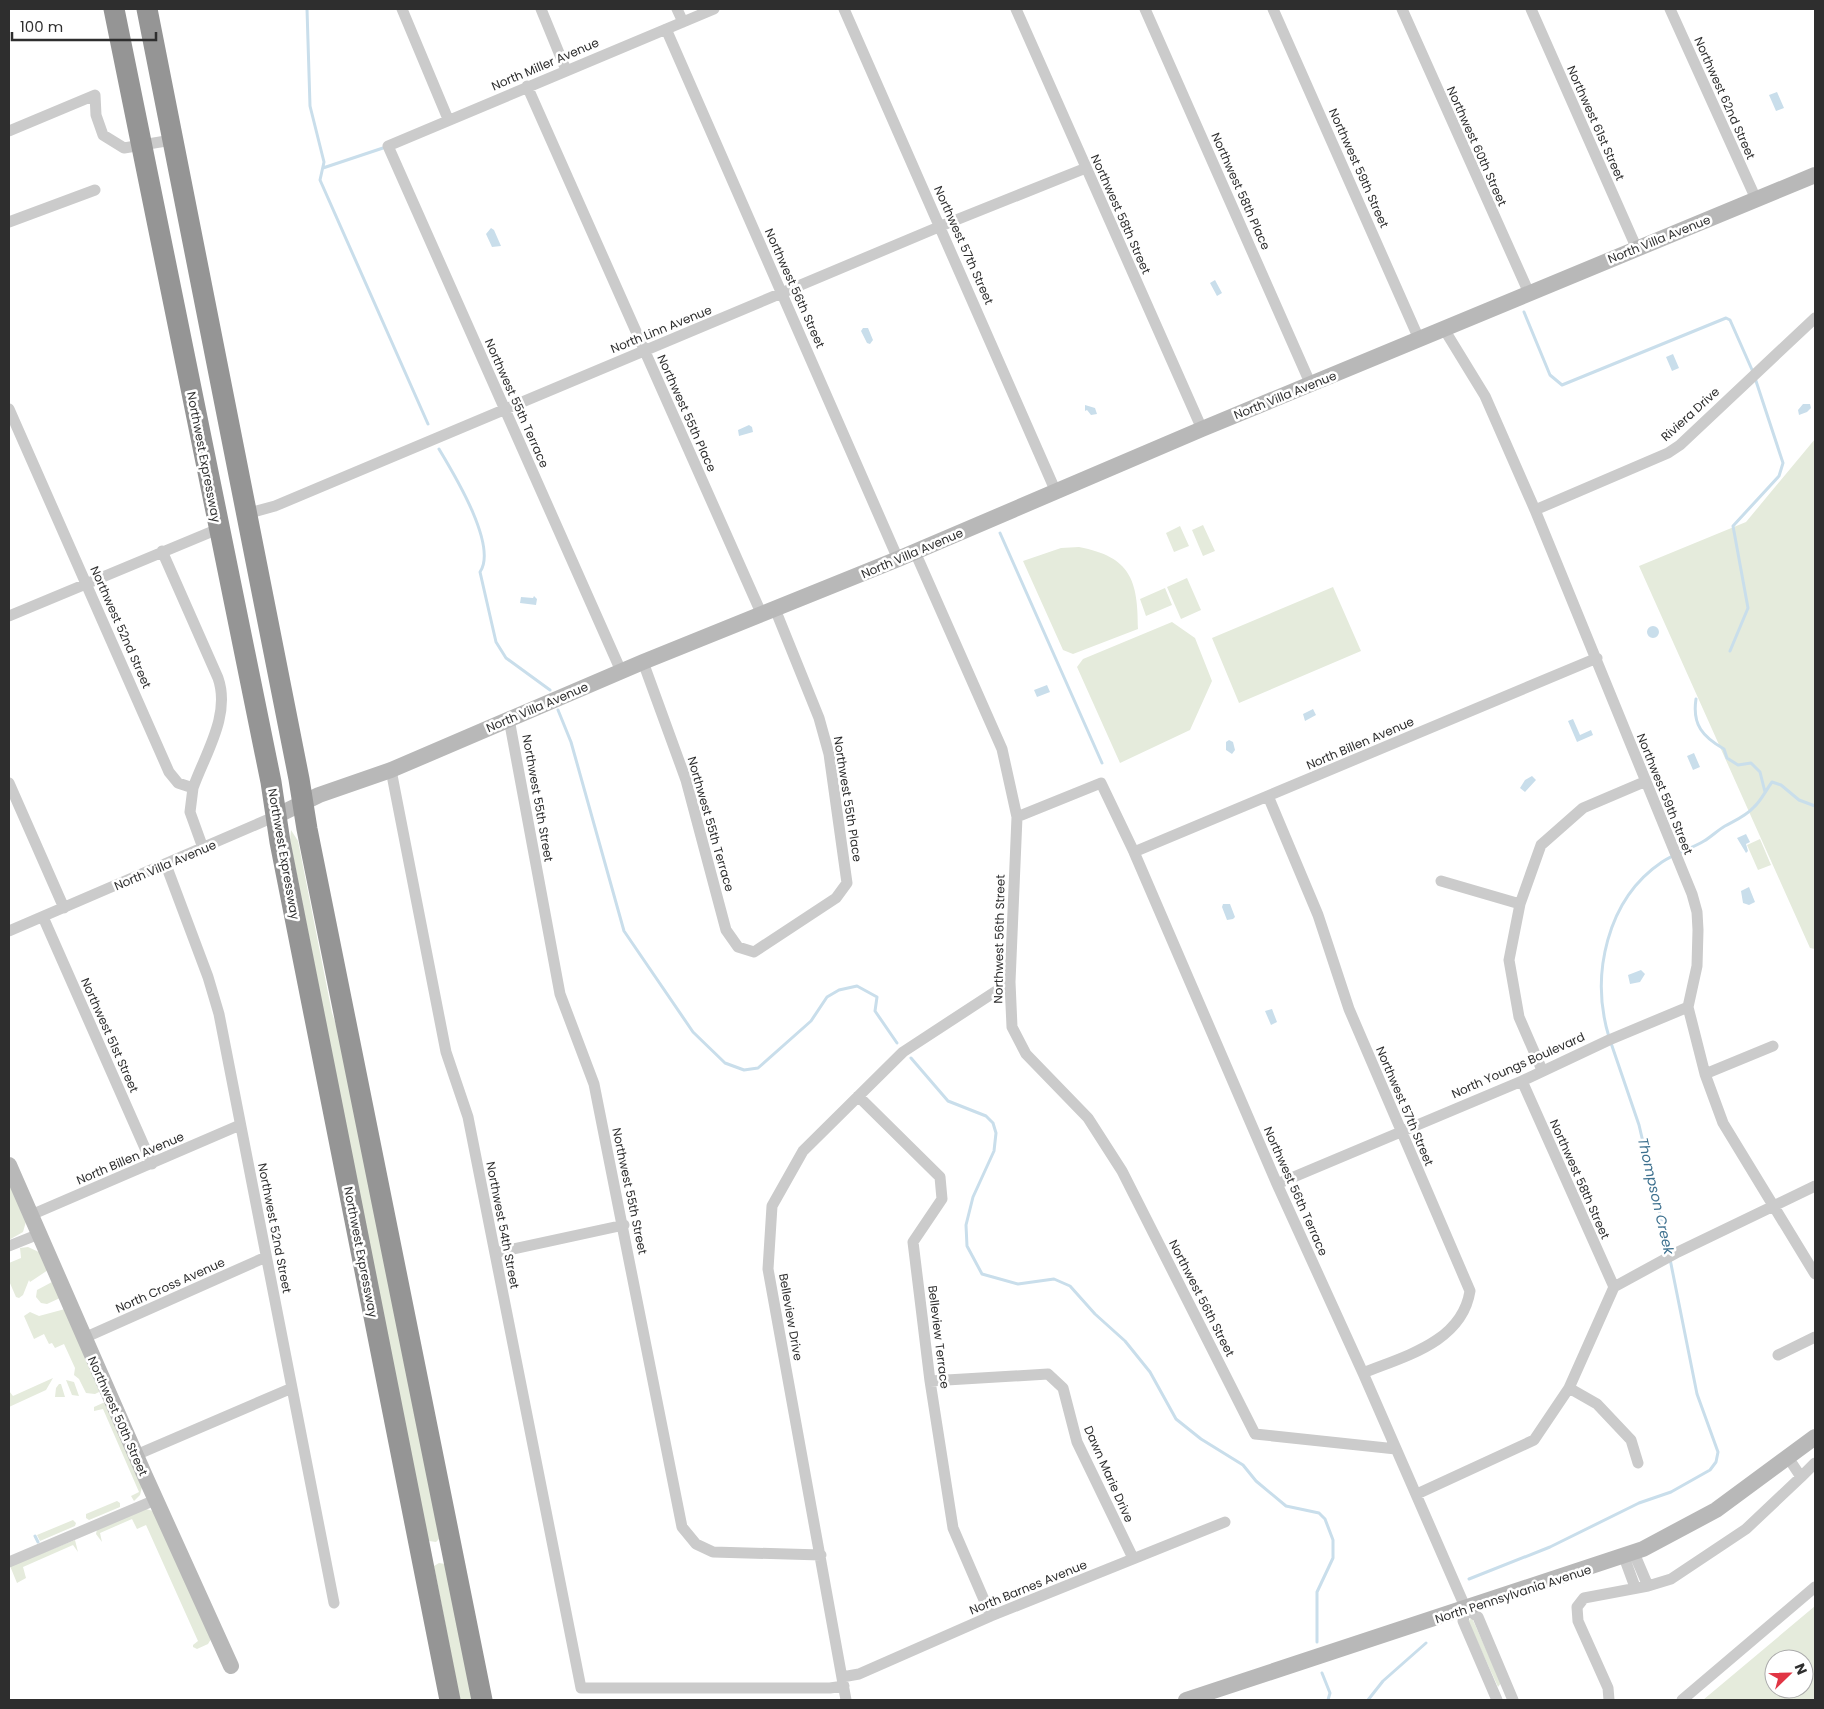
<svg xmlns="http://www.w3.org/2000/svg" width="1824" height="1709" font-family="Poppins,sans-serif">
  <rect width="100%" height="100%" fill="#fff"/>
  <!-- green -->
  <path fill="#e5ebdc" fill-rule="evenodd" d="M1815,439V949L1810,948L1639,566L1746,522Z
    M1203,525L1215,551L1203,556L1192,530Z
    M1180,526L1189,546L1174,552L1166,533Z
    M1079,547C1131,557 1138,580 1138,629L1073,654L1063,650L1023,561L1061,548Z
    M1187,578L1201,610L1181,619L1167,587Z
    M1333,587L1361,651L1239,703L1212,638Z
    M1165,588L1172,605L1146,616L1140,599Z
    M1172,622L1195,638L1212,681L1190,730L1120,763L1077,667L1083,659Z
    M291,830L298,841L332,1013L344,1048L440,1538L436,1542L429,1541L427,1538L290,840Z
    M1760,839L1771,865L1758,870L1747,845Z
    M9,1176L27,1218L23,1232L9,1240Z
    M28,1247L41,1253L48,1270L30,1282L29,1280L23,1295L19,1298L16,1297L9,1281V1263L21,1258L20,1248Z
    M52,1282L60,1298L47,1304L41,1303L36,1297L37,1290Z
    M65,1309L101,1391L95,1394L86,1393L79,1379L74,1375L75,1368L64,1344L55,1348L52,1343L49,1344L44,1334L34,1339L24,1316L30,1312L39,1316Z
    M53,1378L46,1390L9,1407V1391L13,1396Z
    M66,1380L74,1382L79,1396L72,1395Z
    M59,1384H61L65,1397H55L56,1388Z
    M105,1402L142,1487L140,1495L134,1501L131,1496L139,1492L103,1409L94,1411V1407Z
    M117,1501L120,1503V1507L89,1520L86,1518V1514Z
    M146,1509L153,1511L211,1639L208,1644L197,1649L193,1647V1645L198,1641L146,1525L137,1529L132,1519L100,1533L102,1542L96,1534L97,1529Z
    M73,1520L76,1523L75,1526L40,1541L37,1535Z
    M75,1540L78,1552L73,1545L23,1567L26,1578L17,1583L10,1566Z
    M439,1563L445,1564L474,1700H460L434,1566Z
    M1815,1606V1700H1703ZM1774,1659H1804V1689H1774Z
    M1472,1618L1501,1683L1498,1687L1468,1621Z"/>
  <!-- water -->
  <path fill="#c9deeb" d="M1777,92L1784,108L1776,111L1769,95Z
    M491,228L494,230L501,246L492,247L486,234Z
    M1215,280L1222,293L1217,296L1210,283Z
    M863,328H868L873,340L870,344L867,343L861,331Z
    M1673,354L1679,368L1672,371L1666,357Z
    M1803,404H1810L1811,408L1807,412L1799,415L1798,410Z
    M1085,405L1095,408L1097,414L1091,415L1087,410L1085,411Z
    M749,425L752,427L753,432L739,436L738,430Z
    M534,596L537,599L536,605L520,603L521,597L533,598Z
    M1647 632a6 6 0 1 1 12 0a6 6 0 1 1-12 0Z
    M1047,685L1050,692L1037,697L1034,690Z
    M1313,709L1316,715L1305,721L1303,714Z
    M1573,719L1580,735L1591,730L1593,735L1577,742L1568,721Z
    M1229,740L1233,742L1235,750L1232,754L1226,750V742Z
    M1694,753L1700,767L1693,770L1687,756Z
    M1532,776L1536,780L1525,792L1520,788L1525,780Z
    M1746,834L1750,842L1746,844L1748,851L1746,853L1737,838Z
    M1749,887L1755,902L1749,905L1743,903L1741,891Z
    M1223,904H1230L1235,917L1233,919L1227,920L1222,907Z
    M1641,970L1645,974L1640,982L1630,984L1628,975Z
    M1272,1009L1277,1022L1271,1025L1265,1011Z"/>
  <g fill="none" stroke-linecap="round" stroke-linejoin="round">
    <!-- stream -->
    <path stroke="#c9deeb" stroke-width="3" d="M307,9L310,106L324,162L320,180L428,424
      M323,168L383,148
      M1524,312L1550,375L1562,385L1726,318L1730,320L1753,372
      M439,449C454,474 498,546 480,572L496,642L506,658L550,690
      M1000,533L1102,763
      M1730,651L1748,608L1733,526L1779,476L1783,463L1755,378
      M1696,699C1692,725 1703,737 1724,749L1727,758L1738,765L1751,763L1760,772L1765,792
      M558,710L571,742L624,931L693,1032L725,1063L744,1070L758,1068L811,1021L827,997L839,990L857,986L877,997L875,1011L897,1043
      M1609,1037C1590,975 1607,899 1662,862C1675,853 1691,849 1704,841C1711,837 1718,830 1725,826C1736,820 1746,816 1754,807C1761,801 1766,790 1772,782L1781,785L1799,800L1815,806
      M1611,1043L1639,1125L1669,1253
      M911,1058L948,1101L986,1116L993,1123L996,1133L994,1151L973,1197L966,1225L967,1246L982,1274L1018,1284L1054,1279L1070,1286L1095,1314L1125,1341L1150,1372L1176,1419L1201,1439L1243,1465L1256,1481L1286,1506L1319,1513L1325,1519L1333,1540V1558L1317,1592V1642
      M35,1536L38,1542
      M1469,1579L1550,1547L1639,1503L1671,1492L1710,1470L1716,1462L1718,1452L1697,1394L1670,1259
      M1322,1673L1330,1693L1328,1700
      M1368,1700L1383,1681L1426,1643"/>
    <!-- street -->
    <path stroke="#cbcbcb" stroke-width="11" d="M402,9L448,119
      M541,9L566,70
      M677,9L683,22
      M844,9L1056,492
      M1016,9L1202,429
      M1145,9L1311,385
      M1273,9L1419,339
      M1402,9L1529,293
      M1531,9L1637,249
      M1670,9L1756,199
      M666,29L898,559
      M527,86L762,615
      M9,131L95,95L96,115L103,135L124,148L172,140
      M9,222L95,190
      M1444,329L1485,396L1535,510L1692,894L1697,912L1698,930L1697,966L1688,1007L1705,1074L1723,1123L1815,1274
      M9,409L169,772L178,783L193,788L190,812L203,848
      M1535,510L1668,453L1680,445L1815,318
      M246,514L275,506L941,226L1086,168
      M162,551L218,678C231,715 205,754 193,788
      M915,552L1002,749L1017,817L1010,982L1012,1027L1026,1054L1088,1118L1122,1171L1255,1434L1396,1449
      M9,616L218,529
      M643,662L686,780L726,930L738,947L754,952L836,898L847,883L829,754L819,718L775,609
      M621,671L388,146L714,9
      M509,719L560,994L594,1084L682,1527L696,1544L713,1552L821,1555
      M391,770L446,1052L468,1117L581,1688H830L844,1686
      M9,783L64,908
      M1268,796L1318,915L1349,1009L1470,1291C1462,1342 1405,1356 1363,1373
      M1017,817L1101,783L1134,852L1277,1184L1363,1373L1466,1609L1478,1617L1513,1700
      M1134,852L1597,658
      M166,865L208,977L219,1014L334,1603
      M1441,881L1520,904
      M43,917L152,1164
      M9,931L276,816
      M1542,1070L1519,1017L1509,960L1520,904L1541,845L1583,808L1644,782
      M1705,1074L1773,1046
      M1522,1081L1614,1287
      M858,1096L940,1177L942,1199L913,1242L930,1381L953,1528L991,1616
      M1277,1184L1522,1081L1609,1040L1688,1007
      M31,1215L240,1125
      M9,1246L39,1234
      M495,1253L624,1225
      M84,1338L266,1257
      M1778,1355L1815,1337
      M930,1381L1048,1374L1063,1388L1077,1442L1133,1558
      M1569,1388L1597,1404L1631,1440L1638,1463
      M136,1455L292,1388
      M1787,1456L1801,1477L1815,1463
      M1417,1494L1534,1440L1569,1388L1614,1287L1678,1252L1815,1186
      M1634,1553L1648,1586
      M1624,1557L1635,1587
      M9,1562L155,1500
      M1466,1609L1463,1621L1497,1700
      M842,1677L859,1674L991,1616L1225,1522
      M846,1700L768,1269L772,1206L803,1151L903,1052L1010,982
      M1609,1700L1608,1688L1578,1621L1577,1607L1584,1598L1648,1586L1671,1579L1746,1529L1801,1477
      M1682,1700L1815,1587"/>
    <!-- secondary -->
    <path stroke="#b8b8b8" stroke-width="16" d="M276,816L319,795L391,770L643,662L898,559L1202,429L1815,175
      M9,1165L145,1476L231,1666
      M1186,1700L1643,1549L1716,1510L1815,1437"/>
    <!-- highway -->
    <path stroke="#959595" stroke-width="21" d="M114,9L271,782L280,842L450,1700
      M147,9L299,779L307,829L482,1700"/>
  </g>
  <g text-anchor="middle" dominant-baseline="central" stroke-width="5" stroke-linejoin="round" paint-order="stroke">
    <!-- street labels -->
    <g font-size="12" fill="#2e2e2e" stroke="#fff">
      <text transform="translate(545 64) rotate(-23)">North Miller Avenue</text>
      <text transform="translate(1725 98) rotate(66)">Northwest 62nd Street</text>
      <text transform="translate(1596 123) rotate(66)">Northwest 61st Street</text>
      <text transform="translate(1477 146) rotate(66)">Northwest 60th Street</text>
      <text transform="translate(1359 168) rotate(66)">Northwest 59th Street</text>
      <text transform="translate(1241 191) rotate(66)">Northwest 58th Place</text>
      <text transform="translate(1121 214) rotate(66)">Northwest 58th Street</text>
      <text transform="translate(1659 239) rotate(-22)">North Villa Avenue</text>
      <text transform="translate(964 245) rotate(66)">Northwest 57th Street</text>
      <text transform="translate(795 288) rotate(66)">Northwest 56th Street</text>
      <text transform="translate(661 329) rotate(-22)">North Linn Avenue</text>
      <text transform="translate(1285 395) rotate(-22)">North Villa Avenue</text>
      <text transform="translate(517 403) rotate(66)">Northwest 55th Terrace</text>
      <text transform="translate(687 413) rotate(66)">Northwest 55th Place</text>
      <text transform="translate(1690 414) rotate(-42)">Riviera Drive</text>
      <text transform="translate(204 457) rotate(79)">Northwest Expressway</text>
      <text transform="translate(912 553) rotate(-23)">North Villa Avenue</text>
      <text transform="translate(121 627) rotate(66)">Northwest 52nd Street</text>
      <text transform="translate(537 707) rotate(-23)">North Villa Avenue</text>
      <text transform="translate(1360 743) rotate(-23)">North Billen Avenue</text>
      <text transform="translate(1665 794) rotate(68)">Northwest 59th Street</text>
      <text transform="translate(538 798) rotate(80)">Northwest 55th Street</text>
      <text transform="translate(848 799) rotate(81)">Northwest 55th Place</text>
      <text transform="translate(711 824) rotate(74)">Northwest 55th Terrace</text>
      <text transform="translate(284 854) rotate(80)">Northwest Expressway</text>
      <text transform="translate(165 865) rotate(-23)">North Villa Avenue</text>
      <text transform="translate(999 939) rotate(-89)">Northwest 56th Street</text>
      <text transform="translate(110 1035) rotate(66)">Northwest 51st Street</text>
      <text transform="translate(1518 1065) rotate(-24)">North Youngs Boulevard</text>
      <text transform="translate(1405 1106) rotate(67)">Northwest 57th Street</text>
      <text transform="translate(130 1158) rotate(-23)">North Billen Avenue</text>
      <text transform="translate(1580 1179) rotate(66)">Northwest 58th Street</text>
      <text transform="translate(630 1191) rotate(78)">Northwest 55th Street</text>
      <text transform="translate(1296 1191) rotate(66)">Northwest 56th Terrace</text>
      <text transform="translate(503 1225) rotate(79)">Northwest 54th Street</text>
      <text transform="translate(275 1228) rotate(79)">Northwest 52nd Street</text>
      <text transform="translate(361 1252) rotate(79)">Northwest Expressway</text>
      <text transform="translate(170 1285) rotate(-24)">North Cross Avenue</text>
      <text transform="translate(1202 1298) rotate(63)">Northwest 56th Street</text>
      <text transform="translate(791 1317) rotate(80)">Belleview Drive</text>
      <text transform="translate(939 1337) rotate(83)">Belleview Terrace</text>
      <text transform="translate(118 1416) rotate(66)">Northwest 50th Street</text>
      <text transform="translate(1109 1474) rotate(66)">Dawn Marie Drive</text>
      <text transform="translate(1028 1587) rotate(-22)">North Barnes Avenue</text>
      <text transform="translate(1513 1594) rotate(-18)">North Pennsylvania Avenue</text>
    </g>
    <!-- water labels -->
    <g font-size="14" font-style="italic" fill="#3e718f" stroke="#fff">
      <text transform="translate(1656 1196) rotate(77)">Thompson Creek</text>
    </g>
  </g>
  <!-- border -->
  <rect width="1824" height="1709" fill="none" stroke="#2e2e2e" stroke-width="20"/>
  <!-- north arrow -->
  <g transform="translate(1789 1674) rotate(67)"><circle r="24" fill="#ffffff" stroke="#ababab"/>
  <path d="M0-4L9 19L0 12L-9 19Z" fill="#e13544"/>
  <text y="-8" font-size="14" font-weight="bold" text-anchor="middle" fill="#2e2e2e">N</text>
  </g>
  <!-- scale -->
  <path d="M12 32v8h144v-8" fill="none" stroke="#2e2e2e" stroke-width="2.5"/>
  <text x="20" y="32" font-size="15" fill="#2e2e2e" stroke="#ffffff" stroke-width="4" paint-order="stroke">100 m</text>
</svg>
